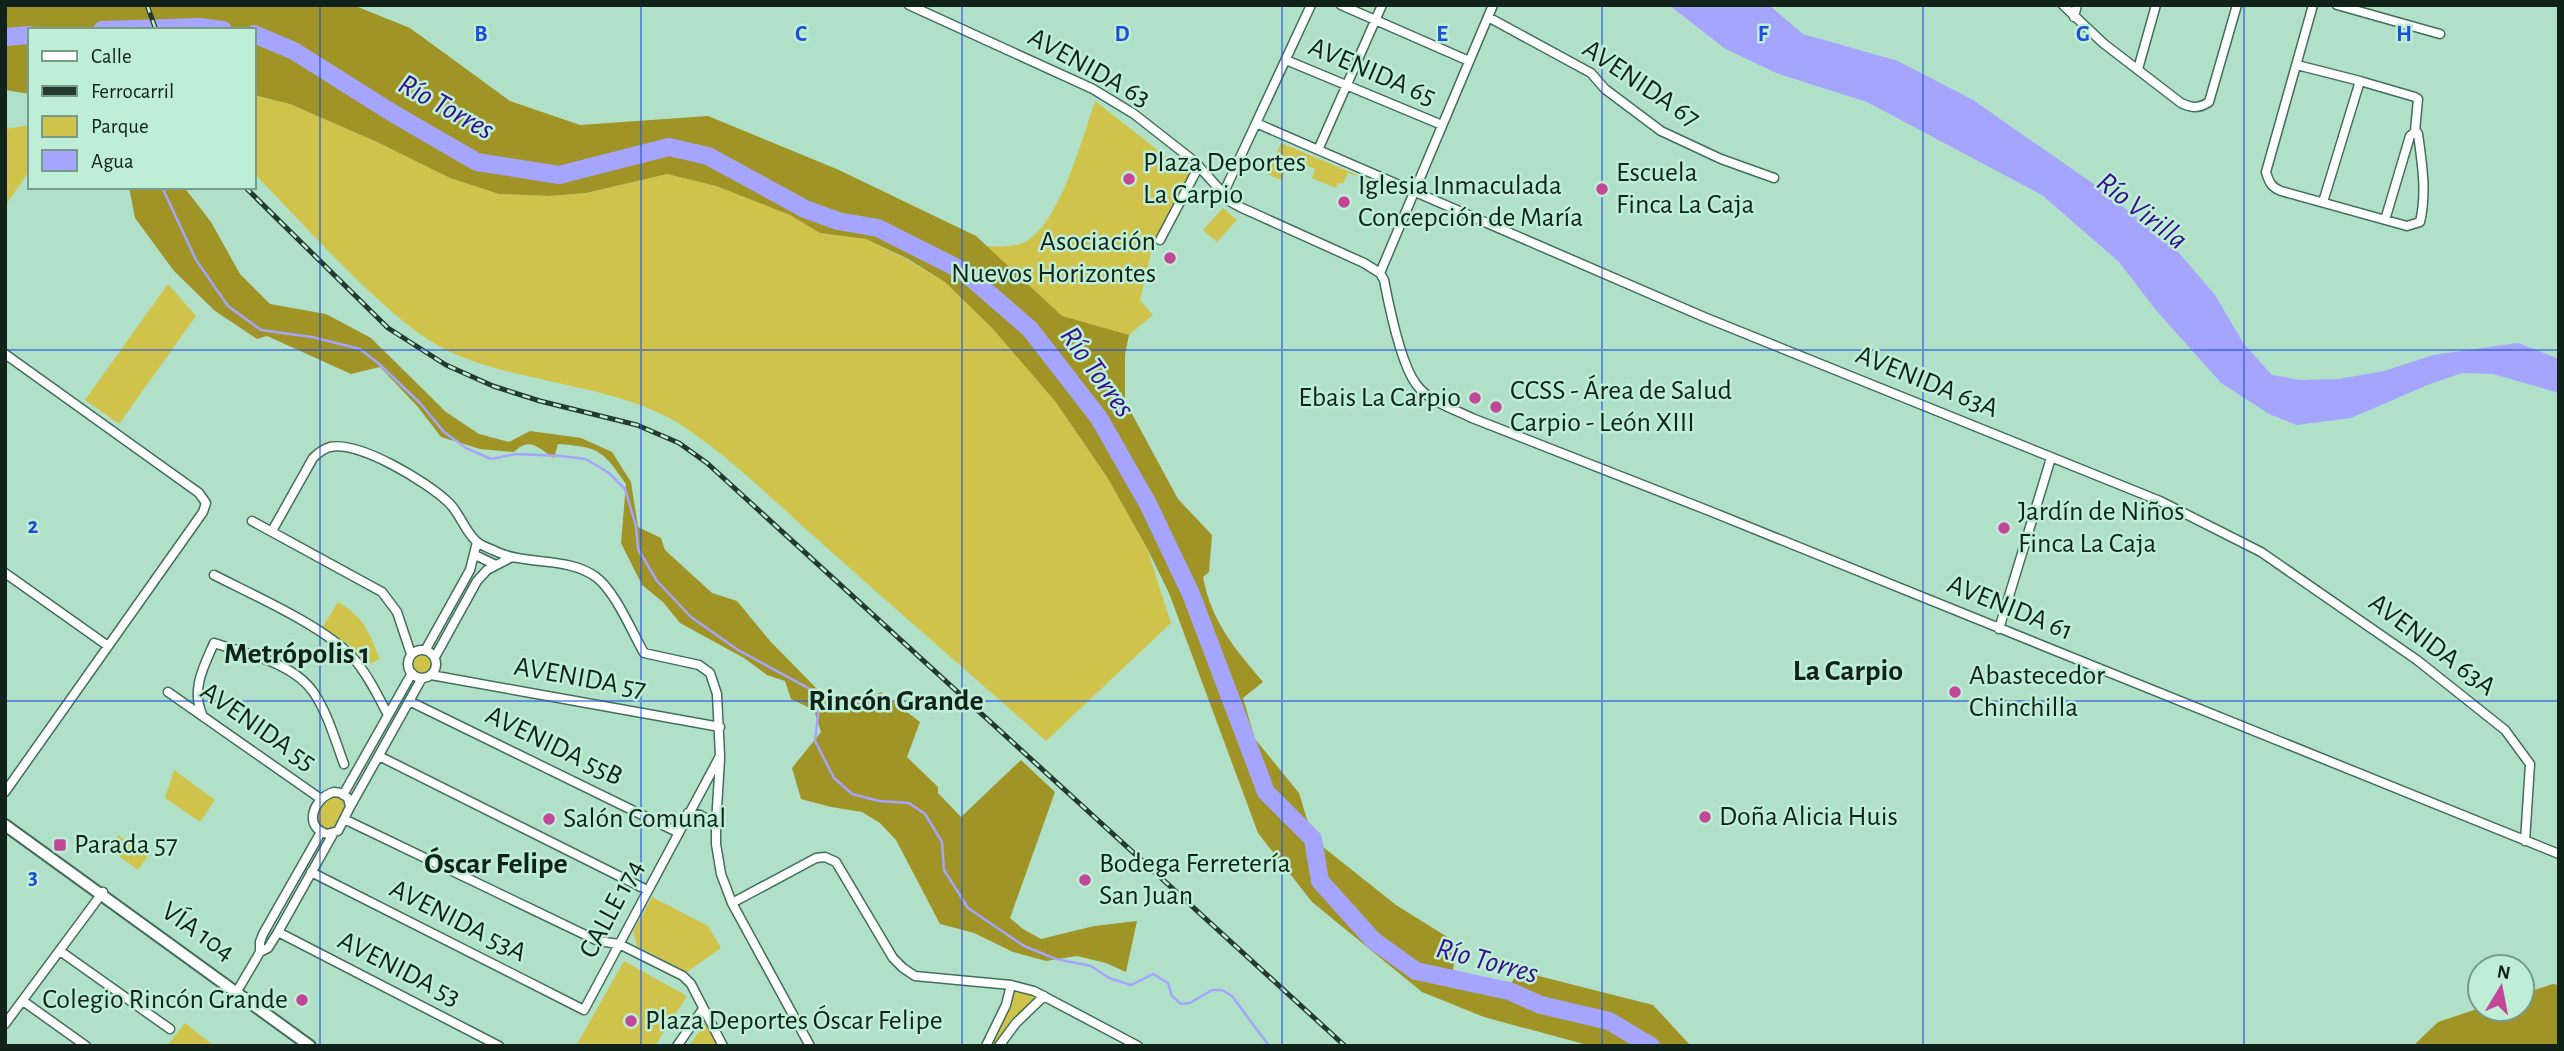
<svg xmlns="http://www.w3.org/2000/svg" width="2564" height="1051" font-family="'Alegreya Sans',sans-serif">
  <rect width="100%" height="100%" fill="#b1e0c9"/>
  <!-- green -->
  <path fill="#d0c34b" d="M254,95L290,104L377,142L450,178L499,194L549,196L586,193L667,174L716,186L790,215L820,233L866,239L908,260L945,282L992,328L1055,401L1107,477L1147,548L1171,623L1046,741C969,673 892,606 816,538C772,499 728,455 678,423C621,387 527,383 462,357C426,343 400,319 372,294C331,255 293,214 254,173Z
    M1095,101L1191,176L1154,240L1140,300L1153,315L1085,371L971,245C986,246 1005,248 1020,244C1057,234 1083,136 1095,101Z
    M30,125V170L5,206V129Z
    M1281,143L1376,183L1348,173L1343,184L1338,183L1336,188L1312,178L1315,169L1291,158L1281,180L1267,174Z
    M1223,208L1237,220L1217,242L1203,230Z
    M168,284L196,316L119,424L85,400Z
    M338,602C365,618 368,631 380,659L365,666L351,646L322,628Z
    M411 664a11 11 0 1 1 22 0a11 11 0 1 1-22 0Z
    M174,770L215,800L200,822L165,798Z
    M334,796L346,801L348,806L339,827L328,831C309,821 317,802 334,796Z
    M118,835L148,856L138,870L108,848Z
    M652,897L708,926L721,948L687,972L637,946L633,932Z
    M624,961L687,996L655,1046H576Z
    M1013,988L1029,992L1038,997L1011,1020L995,1044L992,1043Z
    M185,1023L214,1046H167Z
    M705,1023L718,1046H689Z"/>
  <!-- forest -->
  <path fill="#a09426" d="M5,5H353L410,28L510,101L580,125L708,116L839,170L976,236L1062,316L1129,335L1125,355V401L1178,499L1212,535L1209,572L1203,577C1211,621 1235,649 1263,682L1243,698L1255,739L1299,793L1313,839L1396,905L1457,943L1453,970L1510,985L1519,971L1653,1005L1691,1046H1591L1484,1017L1422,992L1312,902L1258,833L1169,593L1147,548L1107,477L1055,401L992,328L945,282L908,259L866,239L820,233L790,215L716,186L667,174L586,193L549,196L499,194L450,178L377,142L290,104L254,95V30H30V94L5,90Z
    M129,187H184L211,222L240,274L270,304L326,314L371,338L446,412L479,434L509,442L530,431L581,438L612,452L631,482L638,527L661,538L665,550L712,593L737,601L770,641L820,692L859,703L881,692L920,722L907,757L938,787V793L961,817L1021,760L1055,792L1010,918L1023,929L1041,939L1094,926L1137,921L1126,972L1106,963L1077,956L1046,961L1013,952L974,933L940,924L896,840L880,823L862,812L831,807L801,799L792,768L821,732L814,710L791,699L785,681L767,675L744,658L680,623L663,602L642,585L621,543L626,484C602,450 600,447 558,444L554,458C538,448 530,436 514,452L480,449L441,437L418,407L380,367L351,374L267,336L257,339L215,311L174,271L135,218Z
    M2553,984L2559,985V1046H2413L2438,1022L2480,1008L2522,1009V994Z"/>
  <!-- water -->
  <path fill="#a5a5fd" d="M1669,5H1769L1803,34L1898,61L1973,100L2098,187L2174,247L2215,295L2244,344L2272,375L2300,380L2339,379L2384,371L2433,355L2518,343L2559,359V393L2493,374L2462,373L2430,384L2351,418L2297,425L2269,414L2221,383L2155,309L2119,262L2042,195L1867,102L1776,73L1724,48Z"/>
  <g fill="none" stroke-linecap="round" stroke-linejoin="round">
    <!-- stream -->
    <path stroke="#a5a5fd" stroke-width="2.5" d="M162,187L196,260L228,306L261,330L312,337L360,349L378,363L420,403L444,432L466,448L491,459L516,454L561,456L586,459L609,473L625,489L636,526L638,549L657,581L691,617L738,650L810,689L819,706L815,741L834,778L852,794L879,801L909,803L925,814L942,842L944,870L968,908L1024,946L1056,959L1091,966L1109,978L1131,985L1153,974L1168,983L1172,996L1181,1004L1190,1003L1212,990H1222L1232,996L1269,1046"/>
    <!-- river -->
    <path stroke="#a5a5fd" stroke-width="18" d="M102,30L199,27L223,30
      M254,34L294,51L394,114L477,162L559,175L669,147L708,156L805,209L838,221L878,228L963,271L1030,329L1099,418L1148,504L1191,594L1266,792L1313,839L1320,881L1373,940L1416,971L1509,991L1541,1005L1609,1021L1651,1046
      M5,37L30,35"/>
    <!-- minor casing -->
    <g stroke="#436e5a" stroke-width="11">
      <path id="minor" d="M909,5L1093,89L1134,114L1194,161L1231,202L1240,207L1364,263L1380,273L1384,280C1389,306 1401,364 1416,384C1428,401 1454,409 1472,418L1707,510L2559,854
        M1341,5L1469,61
        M2063,5L2103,43L2181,103C2192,108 2198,109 2209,102L2237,5
        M2313,5L2266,172C2269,182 2271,187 2281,191L2407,226L2420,222C2427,193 2422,163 2418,134L2416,131L2410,136L2385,220
        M2337,5L2440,34
        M1488,17L1591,73L1605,89L1661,131L1721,159L1774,178
        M2074,17L2077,5
        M1286,60L1442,125
        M2297,65L2360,81
        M2138,69L2156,5
        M1256,123L1704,317L2160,501L2261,552L2417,660L2505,730L2530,764L2525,841
        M1318,150L1382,5
        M1224,192L1311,5
        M2323,202L2360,81L2415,97L2418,99L2415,131
        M1160,240L1199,166
        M1380,273L1493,5
        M5,354L199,493L206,503L203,512L5,792
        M252,521L382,592L397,612L411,654
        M272,531L313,458C318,453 323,449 330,447C360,441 427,482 448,502C460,513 464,530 476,541C481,546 489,548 495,551C526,566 567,556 596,577C615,591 632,632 644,653L699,665L710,673L717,694L720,756L584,1010L311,872
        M475,555L496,565
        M5,573L108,646
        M214,575C253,595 326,627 354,659C368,675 378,696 388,715
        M1999,629L2051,458
        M426,649L470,570L477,542
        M408 664a14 14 0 1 1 28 0a14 14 0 1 1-28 0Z
        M435,657L477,581L487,570L510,558
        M431,675L720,727
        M168,692L321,799
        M409,701L679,833
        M202,714C191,689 204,666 214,643C247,654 293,662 314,693C328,714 335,740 344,764
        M379,756L647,890
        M720,759L716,824V844L721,874L732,903L810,1046
        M334,792L341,793L348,798L350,807L338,831L327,834C302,827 314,797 334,792Z
        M343,795L412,673
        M350,807L422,678
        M688,813L700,815L716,824
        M346,820L598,941L619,944L683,976L691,984L723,1046
        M732,903L816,858L825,857L836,862L893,958L903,968L915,976L1011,985L1034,991L1138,1046
        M278,932L499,1046
        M60,951L170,1029
        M260,952V942L263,934L321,832
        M236,993L260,952L268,948L278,932L333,834
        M23,1001L86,1046
        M5,1024L103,892
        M677,1046L703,1009
        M986,1046L1006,1005L1011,985
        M999,1046L1016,1023L1044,996"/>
    </g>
    <!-- secondary casing -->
    <g stroke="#436e5a" stroke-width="14">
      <path id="secondary" d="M5,825L310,1046"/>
    </g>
    <!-- minor -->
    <use href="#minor" stroke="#fff" stroke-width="8"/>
    <!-- secondary -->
    <use href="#secondary" stroke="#fff" stroke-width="10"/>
    <!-- rail casing -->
    <g stroke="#24392f" stroke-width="5">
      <path id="rail" d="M147,5L156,30
        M245,187L388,328L446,365L493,386L540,401L637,425L679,443L707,463L1345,1046"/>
    </g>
    <!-- rail -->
    <use href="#rail" stroke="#beeed6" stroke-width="2.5" stroke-dasharray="8" stroke-linecap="butt"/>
  </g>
  <!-- grid -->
  <path fill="none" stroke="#1d4ed8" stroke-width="2" stroke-opacity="0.55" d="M320,5V1046M641,5V1046M962,5V1046M1282,5V1046M1602,5V1046M1923,5V1046M2244,5V1046M5,350H2559M5,701H2559"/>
  <!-- markers -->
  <g fill="#c24799" stroke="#beeed6" stroke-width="2.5">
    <circle cx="1129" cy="179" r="7"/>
    <circle cx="1602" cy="189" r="7"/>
    <circle cx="1344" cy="202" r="7"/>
    <circle cx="1170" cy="258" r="7"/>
    <circle cx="1475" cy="398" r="7"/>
    <circle cx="1496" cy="407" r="7"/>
    <circle cx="2004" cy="528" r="7"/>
    <circle cx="1955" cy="692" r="7"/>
    <circle cx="1705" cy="817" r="7"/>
    <circle cx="549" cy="819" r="7"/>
    <rect x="53" y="838" width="14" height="14" rx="3.5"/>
    <circle cx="1085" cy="880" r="7"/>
    <circle cx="302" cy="1000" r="7"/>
    <circle cx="631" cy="1021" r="7"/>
  </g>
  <g text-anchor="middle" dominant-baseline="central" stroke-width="5" stroke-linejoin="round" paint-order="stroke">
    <!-- street labels -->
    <g font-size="28" fill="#10221a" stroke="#beeed6">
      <text transform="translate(1089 68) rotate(29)">AVENIDA 63</text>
      <text transform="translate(1372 72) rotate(23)">AVENIDA 65</text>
      <text transform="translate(1641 84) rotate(34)">AVENIDA 67</text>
      <text transform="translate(1927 382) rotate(22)">AVENIDA 63A</text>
      <text transform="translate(2010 608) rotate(22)">AVENIDA 61</text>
      <text transform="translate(2432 645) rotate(37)">AVENIDA 63A</text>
      <text transform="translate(580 678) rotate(10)">AVENIDA 57</text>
      <text transform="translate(258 727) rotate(35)">AVENIDA 55</text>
      <text transform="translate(554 746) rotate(26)">AVENIDA 55B</text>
      <text transform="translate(612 909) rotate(-62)">CALLE 174</text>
      <text transform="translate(458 921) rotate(27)">AVENIDA 53A</text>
      <text transform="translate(198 932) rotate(35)">VÍA 104</text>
      <text transform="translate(399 969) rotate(27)">AVENIDA 53</text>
    </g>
    <!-- poi labels -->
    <g font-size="28" fill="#10221a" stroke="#beeed6" text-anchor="start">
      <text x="1143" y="163">Plaza Deportes<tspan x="1143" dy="32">La Carpio</tspan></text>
      <text x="1616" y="173">Escuela<tspan x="1616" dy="32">Finca La Caja</tspan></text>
      <text x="1358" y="186">Iglesia Inmaculada<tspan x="1358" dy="32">Concepción de María</tspan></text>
      <text x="1156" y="242" text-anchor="end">Asociación<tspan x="1156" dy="32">Nuevos Horizontes</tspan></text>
      <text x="1510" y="391">CCSS - Área de Salud<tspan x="1510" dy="32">Carpio - León XIII</tspan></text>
      <text x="1461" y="398" text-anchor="end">Ebais La Carpio</text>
      <text x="2018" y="512">Jardín de Niños<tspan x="2018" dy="32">Finca La Caja</tspan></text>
      <text x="1969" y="676">Abastecedor<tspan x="1969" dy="32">Chinchilla</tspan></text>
      <text x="1719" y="817">Doña Alicia Huis</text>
      <text x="563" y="819">Salón Comunal</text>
      <text x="74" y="845">Parada 57</text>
      <text x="1099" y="864">Bodega Ferretería<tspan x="1099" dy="32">San Juan</tspan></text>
      <text x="288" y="1000" text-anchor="end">Colegio Rincón Grande</text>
      <text x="645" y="1021">Plaza Deportes Óscar Felipe</text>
    </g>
    <!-- water labels -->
    <g font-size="30" font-style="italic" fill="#340d91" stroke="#beeed6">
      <text transform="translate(446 107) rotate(29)">Río Torres</text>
      <text transform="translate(2142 211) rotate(38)">Río Virilla</text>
      <text transform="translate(1097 372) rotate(54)">Río Torres</text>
      <text transform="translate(1487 961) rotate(15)">Río Torres</text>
    </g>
    <!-- neighbourhood labels -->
    <g font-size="30" font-weight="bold" fill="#10221a" stroke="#beeed6">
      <text x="297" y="654">Metrópolis 1</text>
      <text x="1848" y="671">La Carpio</text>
      <text x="896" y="701">Rincón Grande</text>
      <text x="496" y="864">Óscar Felipe</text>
    </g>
  </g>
  <g font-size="23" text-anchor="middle" font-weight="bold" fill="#1d4ed8" stroke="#beeed6" stroke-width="5" stroke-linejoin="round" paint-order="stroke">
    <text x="481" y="41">B</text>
    <text x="801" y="41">C</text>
    <text x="1122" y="41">D</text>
    <text x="1442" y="41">E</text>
    <text x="1763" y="41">F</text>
    <text x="2083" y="41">G</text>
    <text x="2404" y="41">H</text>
    <text x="33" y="533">2</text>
    <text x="33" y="884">3</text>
  </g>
  <!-- border -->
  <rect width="2564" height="1051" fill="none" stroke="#10221a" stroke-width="14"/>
  <!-- legend -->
  <rect x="28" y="28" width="228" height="161" fill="#beeed6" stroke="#789c8b" stroke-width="2"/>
  <rect x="42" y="51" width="35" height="10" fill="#ffffff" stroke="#789c8b" stroke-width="2"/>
  <text x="91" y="63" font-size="21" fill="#10221a">Calle</text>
  <rect x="42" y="86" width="35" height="10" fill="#24392f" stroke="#789c8b" stroke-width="2"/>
  <text x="91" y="98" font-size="21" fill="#10221a">Ferrocarril</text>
  <rect x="42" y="116" width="35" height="21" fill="#d0c34b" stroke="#789c8b" stroke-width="2"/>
  <text x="91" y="133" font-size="21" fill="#10221a">Parque</text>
  <rect x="42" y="150" width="35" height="21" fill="#a5a5fd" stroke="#789c8b" stroke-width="2"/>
  <text x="91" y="168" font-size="21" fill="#10221a">Agua</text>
  <!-- north arrow -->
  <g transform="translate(2501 988) rotate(10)"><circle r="33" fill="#beeed6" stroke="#789c8b" stroke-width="2"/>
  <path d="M0-5L12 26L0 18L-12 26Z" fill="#c24799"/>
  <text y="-10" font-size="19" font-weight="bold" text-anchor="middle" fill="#10221a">N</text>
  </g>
</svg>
